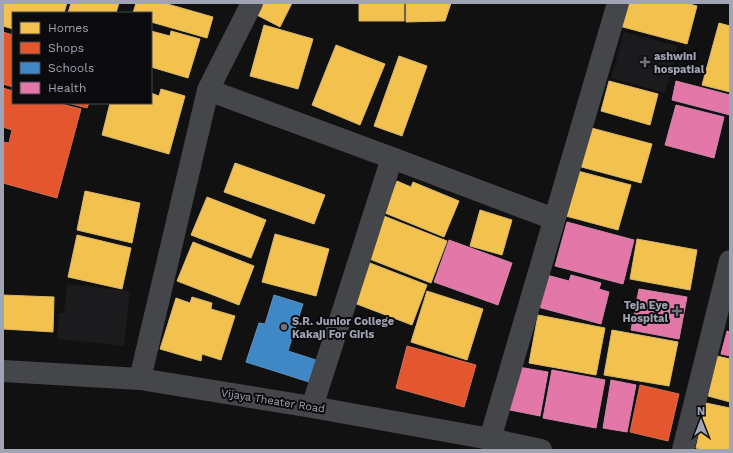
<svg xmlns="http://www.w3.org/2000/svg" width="733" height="453" font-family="'Work Sans',sans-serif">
  <rect width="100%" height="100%" fill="#111"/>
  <!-- built -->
  <path fill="#1b1b1d" d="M624,32L678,46L665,93L611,78Z
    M67,284L130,291L124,346L57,339L59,313H64Z"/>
  <!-- homes -->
  <path fill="#f2c14e" stroke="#d9b86d" d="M3,3H67L64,13H13V29L3,26Z
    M71,3H119L116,13H68Z
    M136,3H164L213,17L207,38L151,22V13H133Z
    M261,3H292L280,27L255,14Z
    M359,3H404V21H359Z
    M406,3H451L445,21L406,22Z
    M625,3H686L697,6L687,44L619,26Z
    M719,23L730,26V92L702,85Z
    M264,25L313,39L298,89L250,76Z
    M151,31L170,36L171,31L200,39L188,78L151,67Z
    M336,45L385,64L360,125L312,105Z
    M399,56L427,66L402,136L374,126Z
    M609,81L658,94L650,125L601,111Z
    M161,89L185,96L169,154L102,135L110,103H151V93L159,96Z
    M584,126L652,144L641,183L574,165Z
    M235,163L325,195L314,224L224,192Z
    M574,170L631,185L618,230L562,215Z
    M397,181L411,187L413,182L459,201L444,237L385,213Z
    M85,191L140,203L132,243L77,230Z
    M207,197L266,220L251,258L191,235Z
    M480,210L512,220L502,255L470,246Z
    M384,216L447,241L431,283L367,258Z
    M275,234L329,249L316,296L262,282Z
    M77,235L131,248L122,289L68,277Z
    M637,239L697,250L690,290L630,279Z
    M193,242L254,266L239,305L177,281Z
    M370,263L427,285L412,325L354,303Z
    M427,291L483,309L467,360L411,342Z
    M3,295L54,297L53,332L3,329Z
    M192,297L212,303L211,309L235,316L221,360L202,354L201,361L160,349L176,298L190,303Z
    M538,315L605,328L596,375L529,363Z
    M612,330L678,342L669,386L604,375Z
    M717,356L730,359V402L708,396Z
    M706,403L730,408V450H703L696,448Z"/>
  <!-- shops -->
  <path fill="#e4572e" stroke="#d06e56" d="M3,32L13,35V87L3,84Z
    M3,88L13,91V103H57L81,109L57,198L3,183V142L9,143L12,130L3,127Z
    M68,103H89L87,108Z
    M407,346L476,365L464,407L396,388Z
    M640,385L679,394L668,441L630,432Z"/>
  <!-- schools -->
  <path fill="#3f88c5" stroke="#5c90c0" d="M274,295L303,304L288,351L316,360L309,382L246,362L259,323L265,324Z"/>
  <!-- health -->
  <path fill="#e377a8" stroke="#cf84ac" d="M676,81L730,95V115L672,100Z
    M676,105L724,117L714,158L665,145Z
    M567,222L634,240L623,284L555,266Z
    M449,240L512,263L498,305L434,282Z
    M543,274L569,281L571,275L601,283L599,289L609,292L601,324L538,307Z
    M639,289L687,297L679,339L631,330Z
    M727,331L730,332V356L721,354Z
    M518,367L548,372L540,416L510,410Z
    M552,370L605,380L596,428L543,418Z
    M611,380L636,385L627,432L603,428Z"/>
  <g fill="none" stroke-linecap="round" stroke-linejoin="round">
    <!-- minor -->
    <path stroke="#45464a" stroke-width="22" d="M208,90L392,158L554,219
      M3,371L140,379L312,407L490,439L541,450
      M140,379L208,90L252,3
      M312,407L392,158
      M490,439L618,3
      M683,450L730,261"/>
  </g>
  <!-- markers -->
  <g fill="#6e717b" stroke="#0b0b0d" stroke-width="1.5">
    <path d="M643 56h4v4h4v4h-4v4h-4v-4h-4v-4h4z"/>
    <path d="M675 305h4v4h4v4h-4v4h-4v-4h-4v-4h4z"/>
    <circle cx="284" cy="327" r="4"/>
  </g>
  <g text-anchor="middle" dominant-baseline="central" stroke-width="4" stroke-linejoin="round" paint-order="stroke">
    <!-- poi labels -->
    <g font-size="11" font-weight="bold" fill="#a0a4b4" stroke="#0b0b0d" text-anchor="start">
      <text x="654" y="56">ashwini<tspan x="654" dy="13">hospatial</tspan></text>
      <text x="668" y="305" text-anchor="end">Teja Eye<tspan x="668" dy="13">Hospital</tspan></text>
      <text x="292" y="321">S.R. Junior College<tspan x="292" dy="13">Kakaji For Girls</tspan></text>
    </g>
    <!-- street labels -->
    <g font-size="11" fill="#a0a4b4" stroke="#0b0b0d">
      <text transform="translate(273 401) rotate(9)">Vijaya Theater Road</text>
    </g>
  </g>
  <!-- border -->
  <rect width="733" height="453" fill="none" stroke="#a0a4b4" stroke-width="8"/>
  <!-- legend -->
  <rect x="12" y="12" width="140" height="92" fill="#0b0b0d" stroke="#474850"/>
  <rect x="20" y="22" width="20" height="12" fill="#f2c14e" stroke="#474850"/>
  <text x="48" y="32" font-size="12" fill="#a0a4b4">Homes</text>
  <rect x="20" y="42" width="20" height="12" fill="#e4572e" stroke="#474850"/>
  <text x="48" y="52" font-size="12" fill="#a0a4b4">Shops</text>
  <rect x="20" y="62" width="20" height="12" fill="#3f88c5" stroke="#474850"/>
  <text x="48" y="72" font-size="12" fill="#a0a4b4">Schools</text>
  <rect x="20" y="82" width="20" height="12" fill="#e377a8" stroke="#474850"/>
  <text x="48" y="92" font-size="12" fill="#a0a4b4">Health</text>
  <!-- north arrow -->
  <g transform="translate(701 421)" stroke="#0b0b0d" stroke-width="3" paint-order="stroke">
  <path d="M0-3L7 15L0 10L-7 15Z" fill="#a0a4b4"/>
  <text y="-6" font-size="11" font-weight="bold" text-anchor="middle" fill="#a0a4b4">N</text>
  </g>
</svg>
